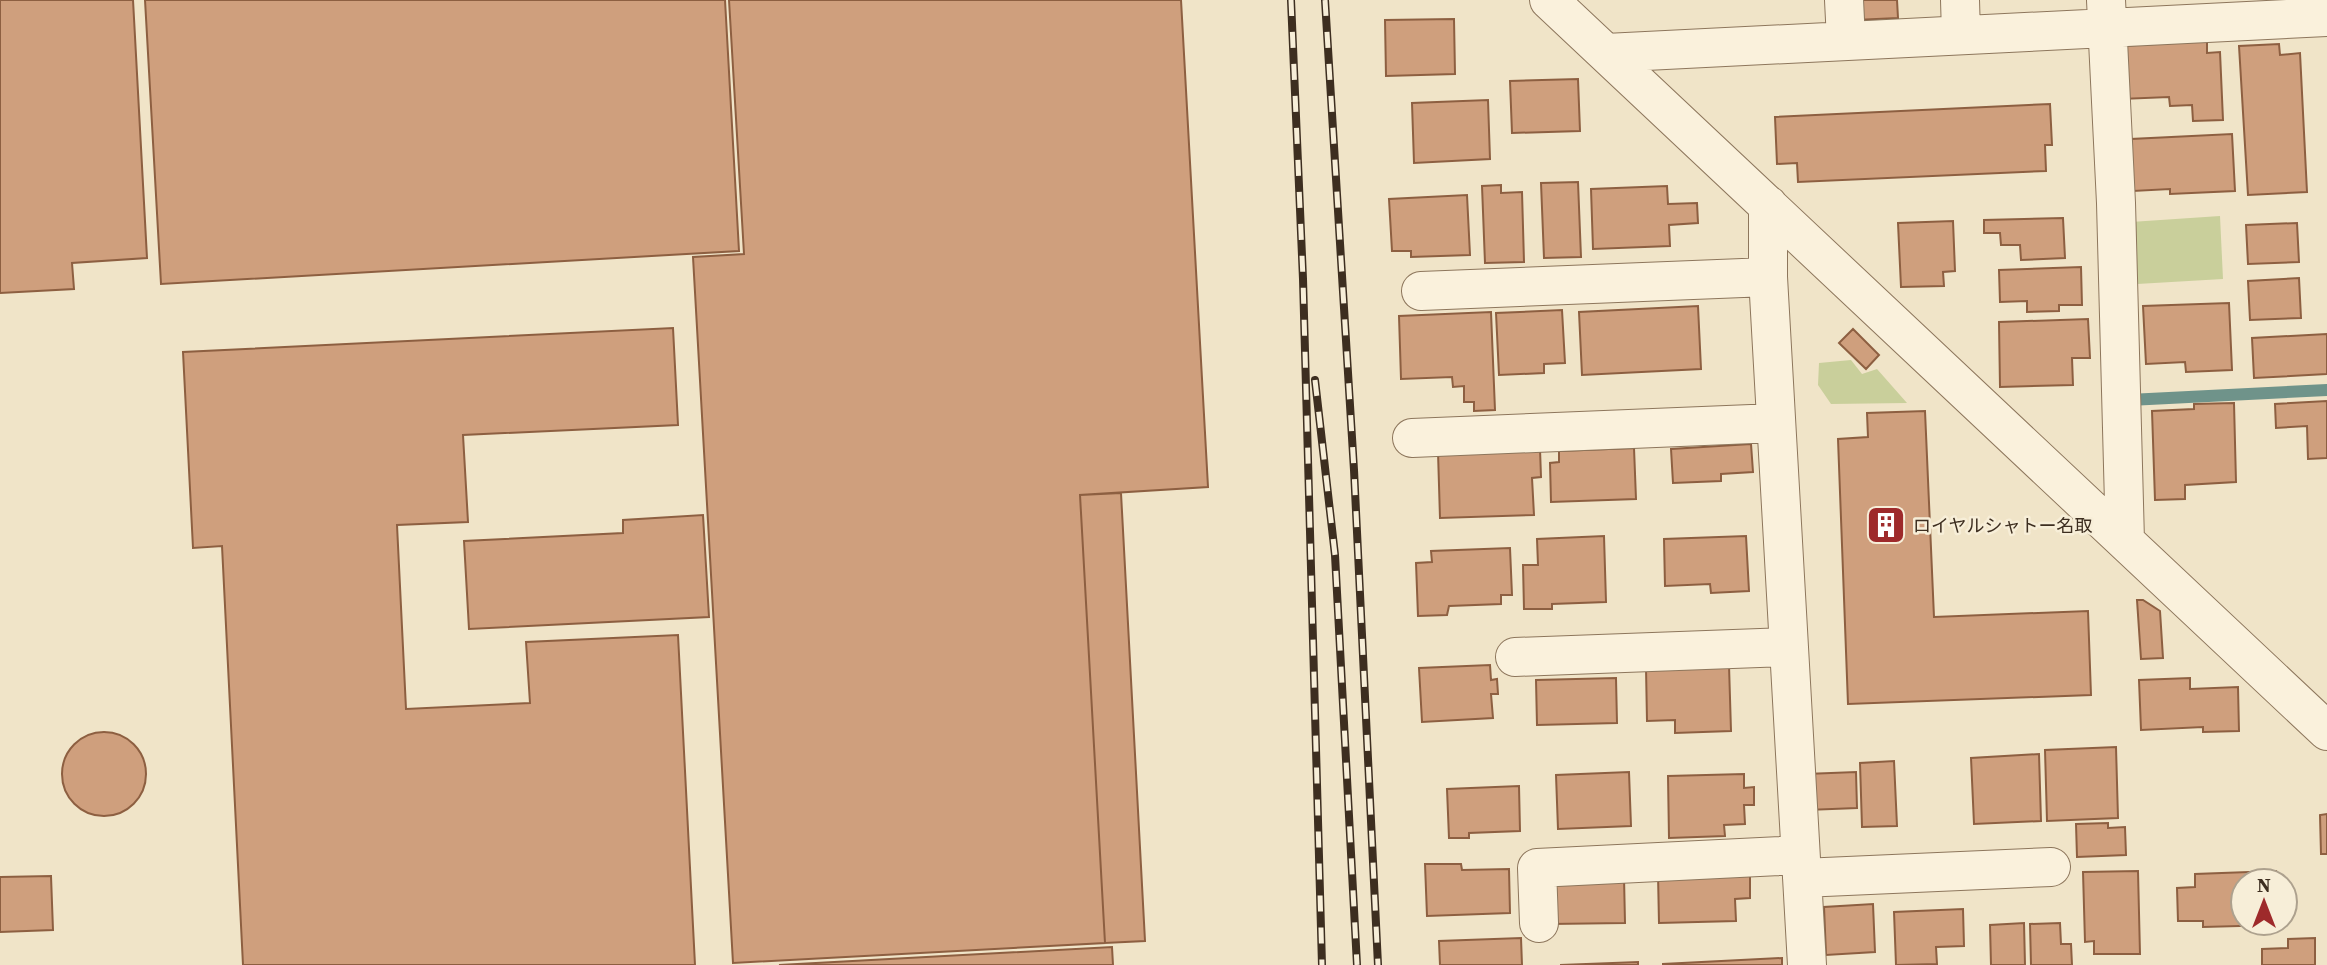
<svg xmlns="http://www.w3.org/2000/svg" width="2327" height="965" font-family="'Source Serif 4','Noto Sans JP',serif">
  <rect width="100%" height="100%" fill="#f0e4c8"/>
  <!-- green -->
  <path fill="#c9cf9b" d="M2220,216L2223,279L2120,285L2116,223Z
    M1851,360L1862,374L1877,369L1907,403L1831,404L1818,385L1819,363Z"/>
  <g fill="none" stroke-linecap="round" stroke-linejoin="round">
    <!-- stream -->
    <path stroke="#6f938a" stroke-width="12" d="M2129,400L2327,390"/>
  </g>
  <!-- building -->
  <path fill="#cf9f7d" stroke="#8d5f41" stroke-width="2" d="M0,0H133L147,258L72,263L74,289L0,293Z
    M145,0H725L739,251L161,284Z
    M729,0H1181L1208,487L1080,495L1105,943L733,963L693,257L744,254Z
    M1854,0H1897L1898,18L1855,20Z
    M1454,19L1455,74L1386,76L1385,20Z
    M2207,41V53L2220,52L2223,120L2193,121L2192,105L2170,106L2169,97L2121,99L2119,46Z
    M2279,44L2280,55L2300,53L2307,192L2248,195L2239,46Z
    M1578,79L1580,131L1512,133L1510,81Z
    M1488,100L1490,159L1414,163L1412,103Z
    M2050,104L2052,145H2045L2046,171L1798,182L1797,163L1777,164L1775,117Z
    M2232,134L2235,191L2170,194V189L2133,191L2131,139Z
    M1578,182L1581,257L1544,258L1541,183Z
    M1501,185V193L1522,192L1524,262L1485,263L1482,186Z
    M1667,186L1668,204L1697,203L1698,223L1669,225L1670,246L1593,249L1591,189Z
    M1467,195L1470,255L1411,257V251H1392L1389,199Z
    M2063,218L2065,258L2021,260L2020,245H2001L2000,233H1984V220Z
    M1953,221L1955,271L1943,272L1944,286L1901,287L1898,223Z
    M2297,223L2299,262L2248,264L2246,225Z
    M2081,267L2082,305H2059V311L2027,312V301L2000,302L1999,270Z
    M2299,278L2301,318L2250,320L2248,281Z
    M2229,303L2232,370L2186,372L2185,362L2146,364L2143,306Z
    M1698,306L1701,369L1582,375L1579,312Z
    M1562,310L1565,363L1544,364V373L1499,375L1496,313Z
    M1491,312L1495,410L1474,411V402H1464V386L1453,387L1452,377L1401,379L1399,316Z
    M2088,319L2090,358H2072L2073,385L2000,387L1999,322Z
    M673,328L678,425L463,435L468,522L397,525L406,709L530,703L526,642L678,635L695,965H243L222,546L193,548L183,352Z
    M1853,329L1879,355L1866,369L1839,343Z
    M2327,334V374L2254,378L2252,338Z
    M2327,401V458L2308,459L2307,426L2276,428L2275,404Z
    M2234,403L2236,482L2185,485V499L2155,500L2152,411L2194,409V404Z
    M1925,411L1934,617L2088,611L2091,695L1848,704L1838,439L1868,437L1867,413Z
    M1751,444L1753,472L1721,474V481L1673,483L1671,449Z
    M1634,448L1636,499L1551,502L1550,463L1559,462V451Z
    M1540,449L1541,477L1532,478L1534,515L1440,518L1438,452Z
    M1121,493L1145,941L1105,943L1080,495Z
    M703,515L709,617L469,629L464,541L623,533V520Z
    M1604,536L1606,602L1552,604V609H1524L1523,565H1538L1537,539Z
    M1746,536L1749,591L1711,593L1710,584L1665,586L1664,539Z
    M1510,548L1512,595H1501V604L1449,606L1447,615L1418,616L1416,563L1432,562L1431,551Z
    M2137,600H2143L2160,611L2163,658L2141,659Z
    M1490,665L1491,680L1497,679L1498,694H1491L1493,718L1422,722L1419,668Z
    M1729,665L1731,731L1675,733V720L1647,721L1646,668Z
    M1616,678L1617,723L1537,725L1536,680Z
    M2190,678V689L2238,687L2239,731L2203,732V727L2141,730L2139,680Z
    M62 774a42 42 0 1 1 84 0a42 42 0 1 1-84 0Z
    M2116,747L2118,818L2047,821L2045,750Z
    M2039,754L2041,821L1974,824L1971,758Z
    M1894,761L1897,826L1862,827L1860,763Z
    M1629,772L1631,826L1558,829L1556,775Z
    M1856,772L1857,808L1807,810L1806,774Z
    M1744,774V788L1754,787V805H1744L1745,824L1724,825L1725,836L1669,838L1668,776Z
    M1519,786L1520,831L1469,833V838H1449L1447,789Z
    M2327,814V854H2321L2320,815Z
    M2108,823V828L2125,827L2126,855L2077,857L2076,824Z
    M1425,864H1461L1462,870L1509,869L1510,913L1427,916Z
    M1750,871V898L1735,899L1736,921L1659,923L1658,874Z
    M2138,871L2140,954H2094V941L2085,942L2083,872Z
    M2276,871V881H2243V923L2277,925L2203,927V921H2178L2177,888L2195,887V874Z
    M51,876L53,930L0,932V877Z
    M1624,877L1625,923L1550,924L1549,879Z
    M1873,904L1875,952L1826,955L1824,907Z
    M1963,909L1964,946L1936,947L1937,964L1896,965L1894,912Z
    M2024,923L2025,965H1991L1990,925Z
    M2060,923L2061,944H2071L2072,965H2031L2030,924Z
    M1521,938L1522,965H1440L1439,941Z
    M2315,938V965H2262V949L2288,948V939Z
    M1112,947L1113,965H779Z
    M1782,958V965H1663V964Z
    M1638,962V965H1560Z"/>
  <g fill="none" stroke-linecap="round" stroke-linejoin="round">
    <!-- minor casing -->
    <g stroke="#8d765c" stroke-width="40">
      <path id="minor" d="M1549,0L2327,731
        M1844,0L1846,40
        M1960,0L1961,34
        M2106,0L2116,203L2125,541
        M1606,53L2327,17
        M1768,205V277L1807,965
        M1421,291L1768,277
        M1412,438L1776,423
        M1515,657L1789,647
        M1802,878L2051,867
        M1539,923L1537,868L1800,855"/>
    </g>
    <!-- minor -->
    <use href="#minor" stroke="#faf1dc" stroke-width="38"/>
    <!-- rail casing -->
    <g stroke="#3d2e20" stroke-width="8">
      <path id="rail" d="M1291,0L1303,279L1322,965
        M1325,0L1354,470L1378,965
        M1315,380L1335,555L1357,965"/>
    </g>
    <!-- rail -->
    <use href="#rail" stroke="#f7eed8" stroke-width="5" stroke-dasharray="16" stroke-linecap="butt"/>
  </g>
  <!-- icons -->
  <defs>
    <g id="building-square" transform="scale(2.0125)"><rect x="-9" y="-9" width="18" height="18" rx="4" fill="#9e2a2b" stroke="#f7eed8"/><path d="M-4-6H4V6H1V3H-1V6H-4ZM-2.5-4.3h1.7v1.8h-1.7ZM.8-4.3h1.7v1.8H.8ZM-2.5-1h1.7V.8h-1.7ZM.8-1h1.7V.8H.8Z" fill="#fff"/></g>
  </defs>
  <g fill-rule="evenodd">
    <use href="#building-square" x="1886" y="525"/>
  </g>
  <g text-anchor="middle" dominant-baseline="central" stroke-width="5" stroke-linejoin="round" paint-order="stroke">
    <!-- poi labels -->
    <g font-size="18" fill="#3d2e20" stroke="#f7eed8" text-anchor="start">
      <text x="1913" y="525">ロイヤルシャトー名取</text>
    </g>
  </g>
  <!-- north arrow -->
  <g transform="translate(2264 902)"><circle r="33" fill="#f7eed8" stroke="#ada18e" stroke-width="2"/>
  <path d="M0-5L12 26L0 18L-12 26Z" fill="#9e2a2b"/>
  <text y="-10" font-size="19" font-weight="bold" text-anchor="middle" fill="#3d2e20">N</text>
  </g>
</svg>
